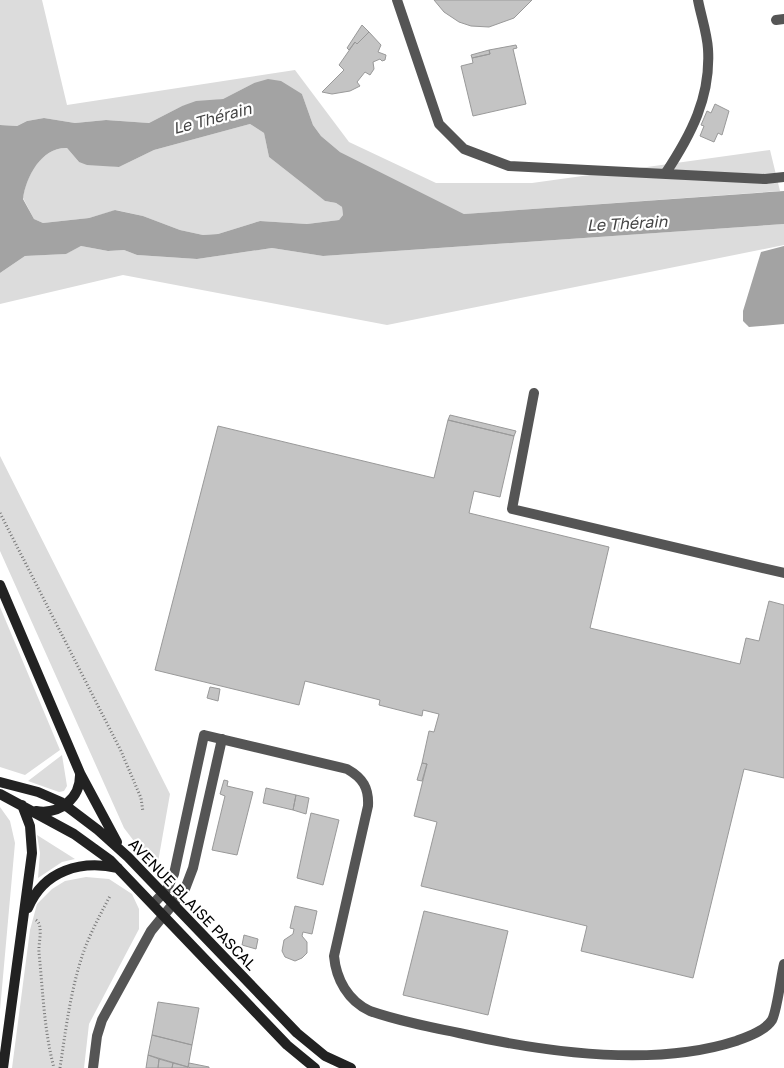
<svg xmlns="http://www.w3.org/2000/svg" width="784" height="1068" font-family="'Golos Text',sans-serif">
  <rect width="100%" height="100%" fill="#fff"/>
  <!-- green -->
  <path fill="#dcdcdc" d="M0,0H42L67,105L295,70L349,142L436,183H532L770,150L780,191L464,214L340,152L321,136L313,125L302,94L254,83L223,99L182,106L149,123L106,120L75,123L44,118L27,121L17,126L0,125Z
    M250,124L264,133L269,157L325,201L336,203L342,207L343,215L339,220L307,224L260,221L218,234L203,235L180,230L143,216L116,210L89,218L43,223L34,219L23,198C26,176 42,147 67,148L79,162L119,167L154,150Z
    M784,224V245L387,325L123,275L0,304V273L25,256L65,254L81,246L108,251L124,250L137,255L197,259L272,248L323,256Z
    M0,456L170,794L158,862L143,853L124,828L0,551Z
    M0,607L60,750L25,775L0,767Z
    M62,755L67,786L64,791L59,792L28,781Z
    M0,807L10,821L15,843L0,1010Z
    M37,835L75,859L62,862L38,878L40,853Z
    M86,877L109,879L132,894L139,909V929L89,1024L84,1068H12L30,930L37,904L52,889L65,881Z"/>
  <!-- water -->
  <path fill="#a3a3a3" fill-rule="evenodd" d="M268,79L281,81L302,94L313,125L321,136L340,152L464,214L784,191V224L323,256L272,248L197,259L137,255L124,250L108,251L81,246L66,254L25,256L0,273V125L17,126L27,121L44,118L75,123L106,120L149,123L182,106L196,101L223,99L254,83ZM250,124L264,133L269,157L325,201L336,203L342,207L343,215L339,220L307,224L260,221L218,234L203,235L180,230L143,216L115,210L89,218L43,223L34,219L23,199C26,176 42,147 67,148L79,162L87,165L119,167L154,150Z
    M784,246V324L749,327L743,321V311L761,252Z"/>
  <!-- building -->
  <path fill="#c4c4c4" stroke="#999" d="M434,0H532L514,18L489,27L471,26L459,22L444,12Z
    M362,25L369,32L357,44L355,42L349,50L347,48Z
    M369,32L381,45L378,52L386,55L385,60L382,61L380,59L373,62L374,69L370,75L365,72L357,82L360,86L350,91L332,94L322,92L344,70L339,65L355,42L357,44Z
    M516,45L517,48L513,49L526,104L473,116L461,66L473,63L472,58L490,54L489,50Z
    M489,50L490,54L472,58L471,55Z
    M715,104L729,111L722,135L718,133L714,142L700,136L704,126L701,125L707,111L711,113Z
    M450,415L516,431L514,436L448,420Z
    M448,420L514,436L500,497L474,491L469,513L609,547L590,628L740,664L746,638L759,641L769,601L784,605V778L744,769L693,978L581,951L587,926L421,886L437,822L414,816L427,764L422,763L429,731L434,732L439,714L423,710L422,716L379,705L380,700L305,681L299,705L155,670L218,426L434,478Z
    M210,687L220,689L218,701L207,698Z
    M422,763L427,764L422,781L417,780Z
    M224,780L228,781L227,786L253,792L237,855L212,850L225,796L220,794Z
    M266,788L296,795L293,810L263,803Z
    M296,795L309,798L306,814L293,810Z
    M311,813L339,820L323,885L297,878Z
    M295,906L317,911L312,934L303,932L302,936L307,942V953L302,958L295,961L285,957L282,951L284,940L293,934L294,929L290,928Z
    M424,911L508,931L488,1015L403,995Z
    M244,935L258,939L256,949L242,945Z
    M158,1002L199,1008L192,1045L152,1035Z
    M152,1035L192,1045L188,1067L148,1055Z
    M148,1055L159,1059L158,1068H146Z
    M159,1059L173,1063L172,1068H158Z
    M173,1063L188,1067V1068H172Z
    M189,1063L209,1067V1068H191L188,1067Z"/>
  <g fill="none" stroke-linecap="round" stroke-linejoin="round">
    <!-- path -->
    <path stroke="#777" stroke-width="3" stroke-dasharray="1 2.5" stroke-linecap="butt" d="M0,513L121,751L141,798L143,812
      M36,920C44,926 38,943 39,953C43,992 44,1030 54,1068
      M60,1068C66,1028 71,986 85,948C92,930 101,913 110,896"/>
    <!-- lane -->
    <path stroke="#555" stroke-width="10" d="M397,0L439,124L464,149L509,166L765,179
      M776,20L784,19
      M665,174C691,135 711,97 708,49C707,33 701,16 698,0
      M534,393L512,509L784,573
      M153,904L167,889L174,874L204,735L347,769C363,778 369,788 368,806L334,956C336,979 348,1001 370,1011C399,1021 429,1027 459,1033C543,1052 653,1068 736,1041C747,1037 765,1031 772,1020C777,1011 781,976 784,964
      M173,904L185,889L193,868L222,739"/>
    <!-- street -->
    <path stroke="#555" stroke-width="10" d="M765,179L784,177
      M93,1068L97,1036L102,1020L151,931L173,904"/>
    <!-- secondary -->
    <path stroke="#222" stroke-width="10" d="M0,585L80,773L117,842
      M0,782L38,792L61,802L98,830L128,857L297,1033L325,1056L351,1068
      M0,794L74,834L110,860L287,1045L315,1068
      M36,811C60,815 81,798 80,773
      M28,908C44,870 81,860 118,868
      M3,1068L32,853L30,826L22,805"/>
  </g>
  <g text-anchor="middle" dominant-baseline="central" stroke-width="4.5" stroke-linejoin="round" paint-order="stroke">
    <!-- street labels -->
    <g font-size="15" fill="#000" stroke="#fff">
      <text transform="translate(193 904) rotate(46)">AVENUE BLAISE PASCAL</text>
    </g>
    <!-- water labels -->
    <g font-size="16" font-style="italic" fill="#444" stroke="#fff">
      <text transform="translate(212 118) rotate(-15)">Le Thérain</text>
      <text transform="translate(627 223) rotate(-3)">Le Thérain</text>
    </g>
  </g>
</svg>
